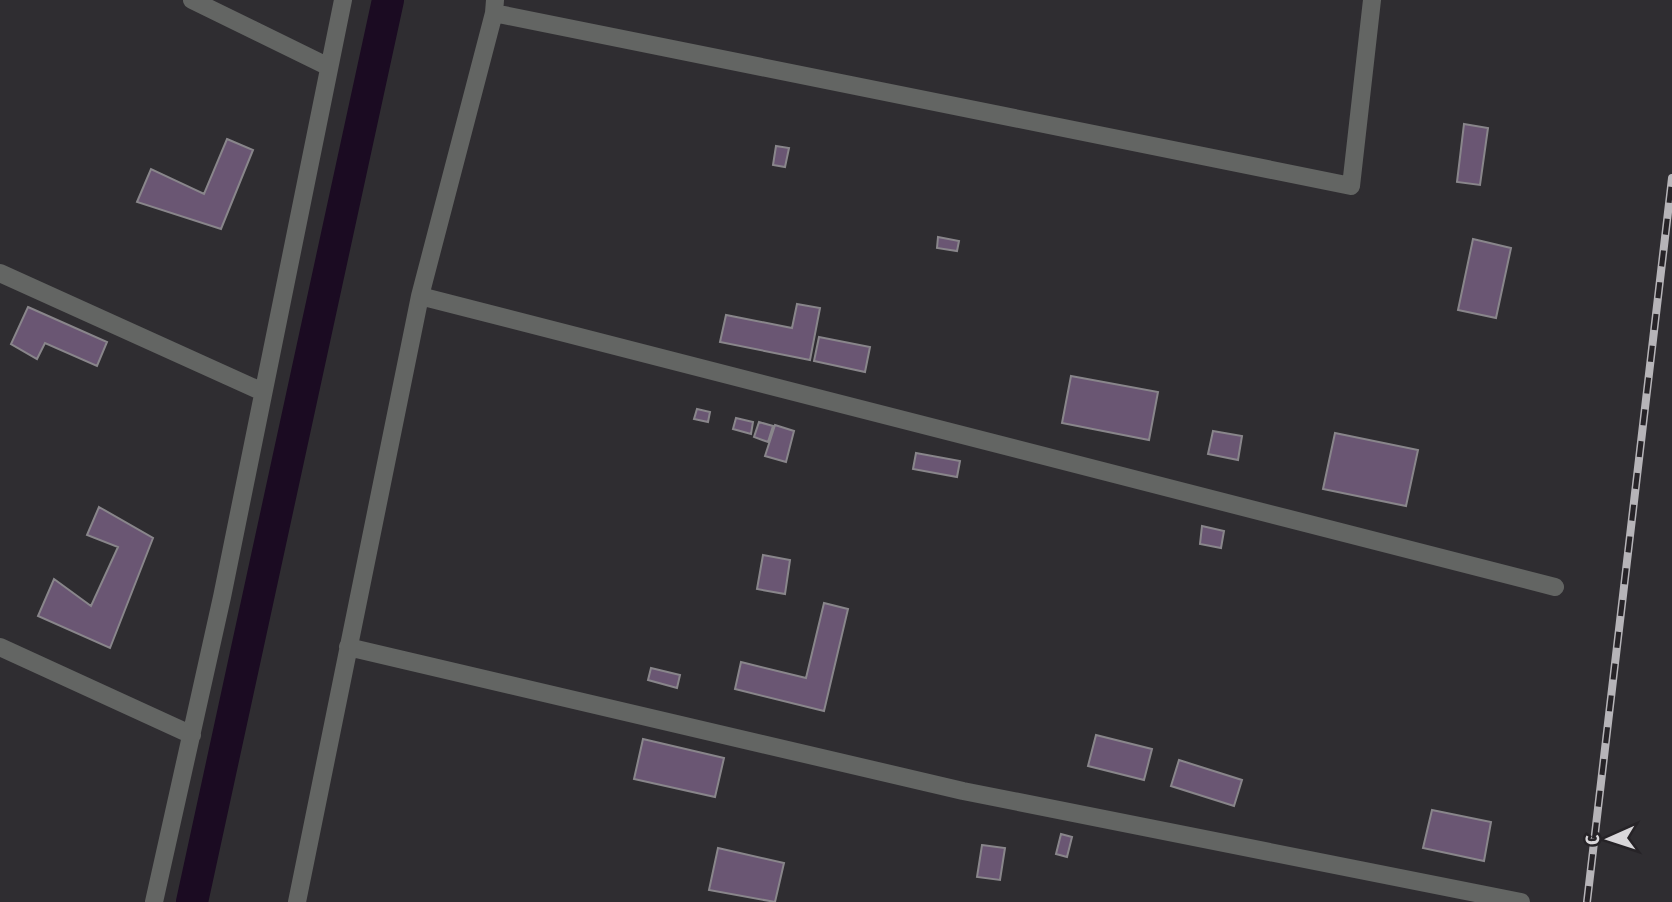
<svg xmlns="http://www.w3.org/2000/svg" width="1672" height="902" font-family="'Fira Sans Condensed',sans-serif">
  <rect width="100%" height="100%" fill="#2f2d31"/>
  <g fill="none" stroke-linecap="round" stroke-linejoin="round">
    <!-- canal -->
    <path stroke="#1b0b22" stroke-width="32" d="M192,902L388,0"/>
  </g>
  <!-- building -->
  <path fill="#6a5673" stroke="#89868b" stroke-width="2" d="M1464,124L1488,128L1480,185L1457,182Z
    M227,139L253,150L221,229L137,202L151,169L204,194Z
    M776,146L789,148L785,167L773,165Z
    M938,237L959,241L957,251L937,248Z
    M1473,239L1511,248L1496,318L1458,310Z
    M797,304L820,308L810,360L720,342L726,315L792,328Z
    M28,307L107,342L97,366L45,343L37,359L11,344Z
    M819,337L870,347L865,372L814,361Z
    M1071,376L1158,392L1149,440L1062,423Z
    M697,409L710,412L708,422L694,419Z
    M736,418L753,422L751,434L733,429Z
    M759,422L773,426L768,442L754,437Z
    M775,425L794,431L786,462L765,456Z
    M1213,431L1242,436L1238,460L1208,454Z
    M1335,433L1418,450L1406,506L1323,489Z
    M916,453L960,461L957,477L913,469Z
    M99,507L153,538L110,648L38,616L54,579L91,606L118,547L87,535Z
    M1202,526L1224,531L1221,548L1200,544Z
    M763,555L790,560L785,594L757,589Z
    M824,603L848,609L824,711L735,689L741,662L806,678Z
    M651,668L680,675L677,688L648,680Z
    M1096,735L1152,749L1144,780L1088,766Z
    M643,739L724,758L715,797L634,779Z
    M1179,760L1242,780L1234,806L1171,786Z
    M1432,810L1491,822L1484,861L1423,848Z
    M1061,834L1072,837L1067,857L1056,854Z
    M982,845L1005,848L1000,880L977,877Z
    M718,848L784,863L775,902L709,890Z"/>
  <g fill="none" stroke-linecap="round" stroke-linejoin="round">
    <!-- minor -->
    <path stroke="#636563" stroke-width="18" d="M192,0L329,67
      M494,13L1351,186L1372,0
      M0,273L263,392
      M420,296L1555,587
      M0,647L192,735
      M348,647L963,791L1521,902
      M154,902L222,597L343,0
      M297,902L420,296L494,13L495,0"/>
    <!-- rail casing -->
    <g stroke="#b6b4b8" stroke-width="8">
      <path id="rail" d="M1587,902L1672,178"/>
    </g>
    <!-- rail -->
    <use href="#rail" stroke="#262327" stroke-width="5" stroke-dasharray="16" stroke-linecap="butt"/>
  </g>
  <!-- north arrow -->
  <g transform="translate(1609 839) rotate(267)" stroke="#262327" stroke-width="5" paint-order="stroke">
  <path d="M0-5L12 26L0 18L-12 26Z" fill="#d9d7da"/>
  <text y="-10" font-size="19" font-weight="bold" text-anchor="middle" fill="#d9d7da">С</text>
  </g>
</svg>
